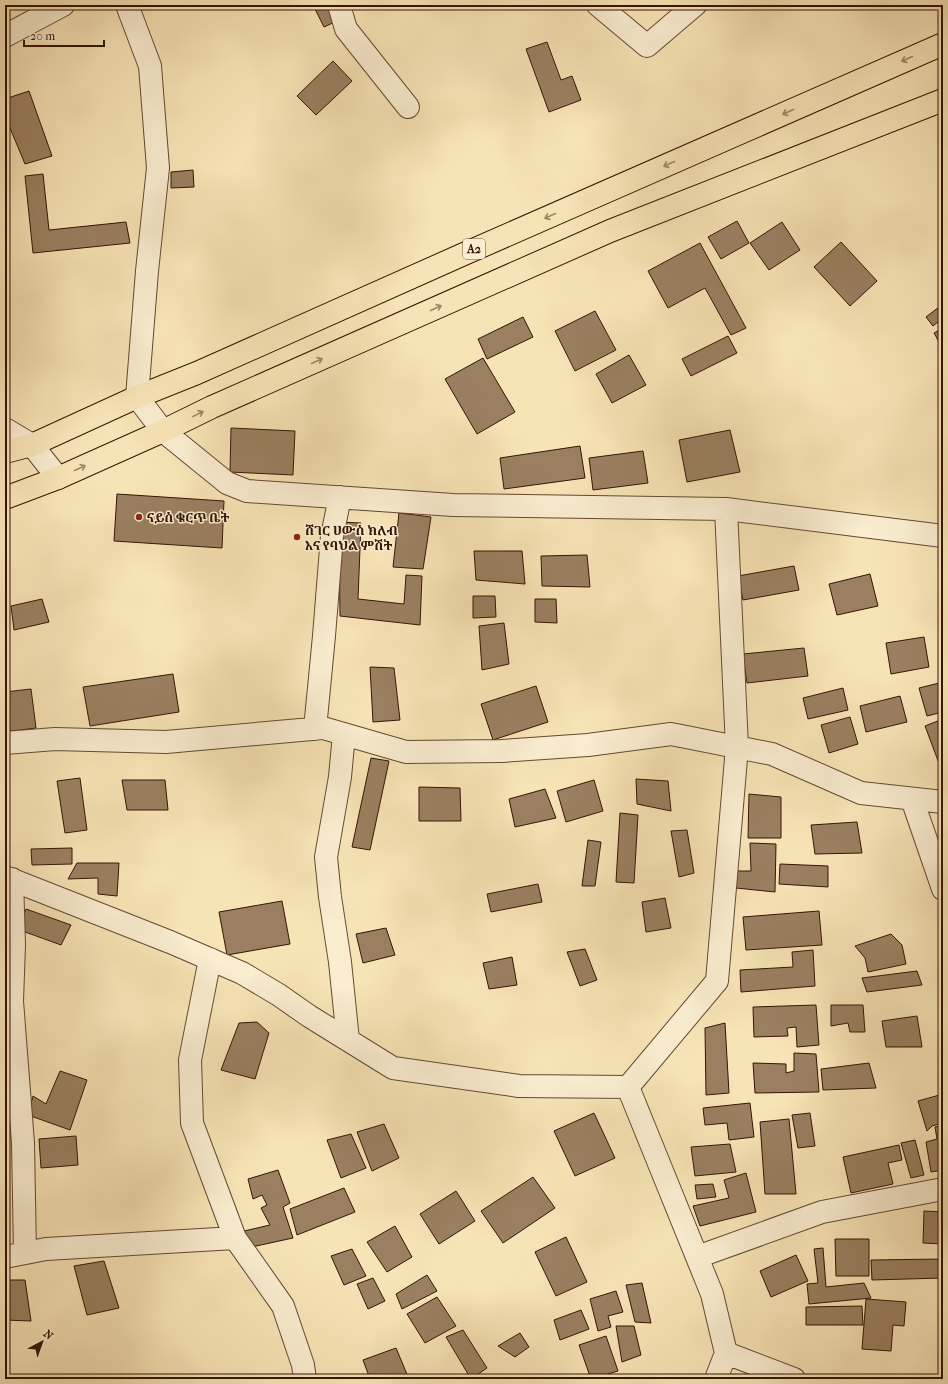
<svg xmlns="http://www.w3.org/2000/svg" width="948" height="1384" font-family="'IM FELL French Canon','Noto Serif Ethiopic',serif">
  <rect width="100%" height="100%" fill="#f7e4b6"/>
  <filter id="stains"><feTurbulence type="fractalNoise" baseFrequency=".005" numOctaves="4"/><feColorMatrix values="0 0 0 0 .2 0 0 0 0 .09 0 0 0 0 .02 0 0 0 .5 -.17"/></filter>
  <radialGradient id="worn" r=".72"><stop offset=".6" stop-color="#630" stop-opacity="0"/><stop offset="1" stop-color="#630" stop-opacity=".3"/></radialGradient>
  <!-- building -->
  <path fill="#9a8061" stroke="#351404" d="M313,5H329L337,21L324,27Z
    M547,42L561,80L572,76L581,100L549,112L526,49Z
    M333,61L352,81L316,115L297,96Z
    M29,91L52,156L25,164L5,116V99Z
    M193,170L194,187L171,188V172Z
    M43,174L49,230L126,222L130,243L33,253L25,176Z
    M737,221L749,243L721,259L708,237Z
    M782,222L800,250L769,270L750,243Z
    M841,242L877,281L850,306L814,267Z
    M700,243L746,328L731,335L705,288L668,308L648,271Z
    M943,304V318L933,326L926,317Z
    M595,311L616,350L575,371L555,331Z
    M523,317L533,337L487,359L478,339Z
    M943,328V349L934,333Z
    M728,336L737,353L691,376L682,359Z
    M629,355L646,385L612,403L596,374Z
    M483,358L515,412L477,434L445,379Z
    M231,428L295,431L293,475L230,472Z
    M730,430L740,472L687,482L679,440Z
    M580,446L585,478L504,489L500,458Z
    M643,451L648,483L593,490L589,458Z
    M117,494L224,501L222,548L114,541Z
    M399,513L431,517L423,569L393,567Z
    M339,522L361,523L358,599L404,604L406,575L422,576L420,625L340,616Z
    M474,551H522L525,584L476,580Z
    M587,555L590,587L542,586L541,556Z
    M794,566L799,590L743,600L738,576Z
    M870,574L878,606L837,615L829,584Z
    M473,596H495L496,617L473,618Z
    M42,599L49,622L14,630L11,606Z
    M535,599H556L557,623L535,622Z
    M504,623L509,664L482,670L479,626Z
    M924,637L929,667L891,674L886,643Z
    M804,648L808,676L747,683L743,654Z
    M370,667L394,668L400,720L373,722Z
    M173,674L179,712L90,726L83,687Z
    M943,682V712L927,716L919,688Z
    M536,686L548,722L493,740L481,704Z
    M843,688L848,710L808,719L803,698Z
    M31,689L36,728L5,732V692Z
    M900,696L907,722L866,732L860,706Z
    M850,717L858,744L829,753L821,725Z
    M943,719V774L925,726Z
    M371,758L389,761L370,850L352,847Z
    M80,778L87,830L65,833L57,781Z
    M636,779L668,781L671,811L637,804Z
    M122,780H165L168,810H127Z
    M594,780L603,811L566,822L557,791Z
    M419,787L460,788L461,821H419Z
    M545,789L556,818L515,827L509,799Z
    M749,794L781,797V838H748Z
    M620,813L638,815L634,883L616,882Z
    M857,822L862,853L815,854L811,825Z
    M687,830L694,873L679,877L671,831Z
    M588,840L601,842L595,886H582Z
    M750,843L776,844L775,892L736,888L734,871H751Z
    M72,848V864L32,865L31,849Z
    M77,863H119L117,896L98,894V878L68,879Z
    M780,864L828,866V887L779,884Z
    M538,884L542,902L491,912L487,894Z
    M665,898L671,928L646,932L642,902Z
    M282,901L290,944L227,955L219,912Z
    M26,909L71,925L61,945L17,929Z
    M819,911L822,945L746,950L743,917Z
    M386,928L395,955L363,963L356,934Z
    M891,934L902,945L906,964L868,972L865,958L855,946Z
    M585,949L597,980L580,986L567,952Z
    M813,950L815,986L741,992L740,970L793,967L792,952Z
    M512,957L517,985L489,989L483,963Z
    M917,971L922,985L867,992L862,978Z
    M816,1005L819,1045L797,1047L796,1027L787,1028L788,1036L754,1037L753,1007Z
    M831,1005H863L865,1032H850L848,1023L831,1026Z
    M917,1016L922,1047H886L882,1021Z
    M257,1022L269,1033L255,1079L221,1070L239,1023Z
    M725,1023L729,1093L706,1095L705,1028Z
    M794,1053L816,1054L819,1092L755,1093L753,1063L786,1064V1073L794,1071Z
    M869,1063L876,1088L823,1090L821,1069Z
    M60,1071L87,1080L70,1130L28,1115L33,1096L46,1104Z
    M943,1094V1123L932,1126L927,1131L918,1101Z
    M750,1103L754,1137L729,1140L727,1123L705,1125L703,1108Z
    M594,1113L615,1158L575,1176L554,1131Z
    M810,1113L815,1146L798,1148L792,1115Z
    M789,1119L796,1194H765L760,1122Z
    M384,1124L399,1158L372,1171L357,1132Z
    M943,1126V1170L931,1172L926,1142L937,1139L935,1127Z
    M351,1134L366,1168L341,1178L327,1140Z
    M76,1136L78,1165L41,1168L39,1139Z
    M915,1140L924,1175L911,1178L901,1143Z
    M730,1144L736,1172L695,1176L691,1147Z
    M899,1145L902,1160L888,1163L893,1184L851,1193L843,1157Z
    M278,1170L290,1203L283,1207L293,1238L247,1248L240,1232L270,1225L261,1208L267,1205L262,1195L253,1199L248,1179Z
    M746,1173L756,1212L700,1226L693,1206L729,1198L724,1180Z
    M533,1177L555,1208L503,1243L481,1211Z
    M713,1184L716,1197L697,1199L695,1185Z
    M344,1188L355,1212L297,1235L290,1209Z
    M456,1191L475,1221L439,1244L420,1214Z
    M924,1211L943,1212V1244L923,1243Z
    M395,1226L412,1257L387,1272L367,1242Z
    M566,1237L587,1282L556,1296L535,1252Z
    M835,1239H869V1276H836Z
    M823,1248L826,1287L864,1283L871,1298L809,1304L807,1284L818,1283L814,1249Z
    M352,1249L366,1276L344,1285L331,1256Z
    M796,1255L808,1281L771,1297L760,1271Z
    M943,1259V1278L872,1280L871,1260Z
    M104,1261L119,1308L87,1315L74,1266Z
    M427,1275L437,1291L402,1309L396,1294Z
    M373,1278L385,1301L368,1309L357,1284Z
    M5,1280H25L31,1321L5,1320Z
    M642,1283L651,1323L635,1322L626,1285Z
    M616,1291L623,1312L608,1316L611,1327L598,1331L590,1299Z
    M437,1297L456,1326L425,1343L407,1314Z
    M866,1299L906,1302L904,1326L893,1325L891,1351L862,1349Z
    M862,1306L863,1325H806V1307Z
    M581,1310L589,1329L560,1340L554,1320Z
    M616,1326H634L641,1355L622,1362Z
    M463,1330L487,1368L471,1379L446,1337Z
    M520,1333L529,1347L515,1357L498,1346Z
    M606,1336L618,1371L591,1379L579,1345Z
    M396,1348L409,1379H370L363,1360Z"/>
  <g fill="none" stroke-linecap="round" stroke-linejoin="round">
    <!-- minor casing -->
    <g stroke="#664830" stroke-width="24">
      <path id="minor" d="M127,5L150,66L158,168L147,271L137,397L163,431L227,483L247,491L453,505L726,509L943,536
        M339,5L346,29L408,107
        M598,5L647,46L695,5
        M5,36L63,5
        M5,429L32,445L58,478
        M315,729L324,636L332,536L340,497
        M344,734L340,777L326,857L330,897L340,962L348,1040
        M5,743L55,739L166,742L323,728L406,752L502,751L588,745L671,734L772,754L861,793L943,802
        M912,799L943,889
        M5,877L170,942L242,973L279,995L309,1016L393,1068L519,1086L628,1087L712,1294L726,1353L716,1379
        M12,879L14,945L12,1001L23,1143L25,1253
        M210,959L190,1060L192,1123L235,1238L283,1306L303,1365L305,1379
        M628,1087L717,981L737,747L726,509
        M5,1257L46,1249L235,1238
        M697,1257L822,1212L943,1189
        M726,1353L794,1379"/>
    </g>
    <!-- trunk casing -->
    <g stroke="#351404" stroke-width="24">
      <path id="trunk" d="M5,452L32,445L137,397L197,373L464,254L943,44
        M5,498L58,478L163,431L212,407L610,231L943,100"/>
    </g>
    <!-- minor -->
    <use href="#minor" stroke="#faedd0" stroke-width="22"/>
    <!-- trunk -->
    <use href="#trunk" stroke="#f7e4b6" stroke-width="22"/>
  </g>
  <!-- one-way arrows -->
  <defs><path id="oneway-shaft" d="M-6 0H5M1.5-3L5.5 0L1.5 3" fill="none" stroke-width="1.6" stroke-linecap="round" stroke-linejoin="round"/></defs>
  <g stroke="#a08666">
    <use href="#oneway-shaft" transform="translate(907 59) rotate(156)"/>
    <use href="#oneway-shaft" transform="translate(788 112) rotate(156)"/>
    <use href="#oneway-shaft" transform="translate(669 164) rotate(156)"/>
    <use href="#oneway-shaft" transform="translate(550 216) rotate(156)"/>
    <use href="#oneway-shaft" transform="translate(436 308) rotate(-24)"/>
    <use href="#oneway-shaft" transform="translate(317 361) rotate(-24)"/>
    <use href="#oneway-shaft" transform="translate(198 414) rotate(-26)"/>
    <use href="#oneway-shaft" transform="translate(80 468) rotate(-24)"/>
  </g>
  <!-- markers -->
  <g fill="#8f2418" stroke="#faedd0" stroke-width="1.5">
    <circle cx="139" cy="517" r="4"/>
    <circle cx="297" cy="537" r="4"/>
  </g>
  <g text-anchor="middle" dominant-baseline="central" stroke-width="3" stroke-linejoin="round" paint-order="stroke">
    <!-- shield labels -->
    <rect fill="#faedd0" stroke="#705541" stroke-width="1" x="463" y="239" width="22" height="20" rx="3"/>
    <g font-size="12" font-weight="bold" fill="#351404">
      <text x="474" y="249">A2</text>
    </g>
    <!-- poi labels -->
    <g font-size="13" font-weight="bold" fill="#351404" stroke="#faedd0" text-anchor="start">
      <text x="147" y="517">ናይስ ቁርጥ ቤት</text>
      <text x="305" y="530">ሸገር ሀውስ ክለብ<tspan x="305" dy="15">እና የባህል ምሽት</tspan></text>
    </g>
  </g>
  <!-- margin -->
  <rect width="948" height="1384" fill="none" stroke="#f7e4b6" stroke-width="20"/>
  <rect x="6" y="6" width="936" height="1372" fill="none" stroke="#351404" stroke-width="2"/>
  <rect x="10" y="10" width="928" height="1364" fill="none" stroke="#351404"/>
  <!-- north arrow -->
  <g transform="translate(42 1342) rotate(41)" stroke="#faedd0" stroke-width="3" paint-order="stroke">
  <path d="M0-3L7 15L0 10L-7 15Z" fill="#351404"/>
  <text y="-6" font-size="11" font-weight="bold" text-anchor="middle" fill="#351404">N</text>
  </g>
  <!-- scale -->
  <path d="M24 40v6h80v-6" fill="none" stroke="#351404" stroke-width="2"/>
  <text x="30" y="40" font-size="12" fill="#351404" stroke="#faedd0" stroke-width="3" paint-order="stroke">20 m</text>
  <rect width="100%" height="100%" filter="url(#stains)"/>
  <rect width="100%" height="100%" fill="url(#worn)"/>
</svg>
